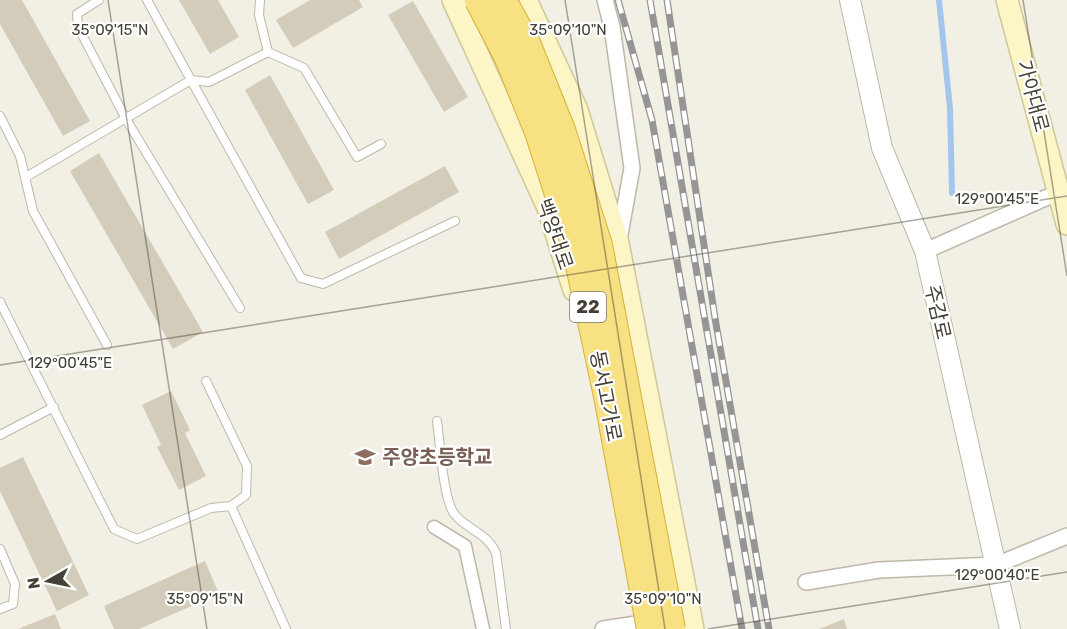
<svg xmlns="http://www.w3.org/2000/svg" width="1067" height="629" font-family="Rubik,'Noto Sans KR',sans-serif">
  <rect width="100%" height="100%" fill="#f2f0e5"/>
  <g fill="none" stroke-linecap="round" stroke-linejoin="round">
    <!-- stream -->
    <path stroke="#a4c6ec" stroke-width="6" d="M939,0L950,108L952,193"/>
  </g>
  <!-- building -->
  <path fill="#d3ccbb" d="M0,0H22L90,121L63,136L0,24Z
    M179,0H218L239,37L210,54Z
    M310,0H359L363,7L293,48L276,20Z
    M413,1L468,97L444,112L388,15Z
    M270,75L334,190L308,204L245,90Z
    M99,153L203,332L173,349L70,171Z
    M445,166L459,192L339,259L325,232Z
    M171,391L190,430L185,433L206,476L179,490L157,447L161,445L142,405Z
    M23,457L89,595L57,611L0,491V468Z
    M205,561L219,594L139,629H114L104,606Z
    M55,614L61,629H18Z
    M844,619L847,629H819Z"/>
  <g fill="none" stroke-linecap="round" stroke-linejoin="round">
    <!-- service casing -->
    <g stroke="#bdb8a9" stroke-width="10">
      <path id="service" d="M99,0L77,14L78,27L126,119L240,308
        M147,0L191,80L209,82L268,52L259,15L260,0
        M268,52L304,68L357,157L381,144
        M0,116L20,156L33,211L107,345
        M26,177L191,80L301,278L323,284L455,221
        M0,302L114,529L137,539L211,508L231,506L286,629
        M206,381L247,466L246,495L231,506
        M437,421C440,443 443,495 453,512C464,529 486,531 496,553L506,629
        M0,435L54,407
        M0,549L15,584L13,604L0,609"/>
    </g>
    <!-- pedestrian casing -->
    <g stroke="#bdb8a9" stroke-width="15">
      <path id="pedestrian" d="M434,527L465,546L483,629"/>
    </g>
    <!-- minor casing -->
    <g stroke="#bdb8a9" stroke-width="18">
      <path id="minor" d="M605,0L612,27L632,168L619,240
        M925,251L1059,192
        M806,582L879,570L996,565L1067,536
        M603,629L657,621"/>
    </g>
    <!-- tertiary casing -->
    <g stroke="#bdb8a9" stroke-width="22">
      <path id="tertiary" d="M850,0L882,148L925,251L1010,629"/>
    </g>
    <!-- secondary casing -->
    <g stroke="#d0c797" stroke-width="24">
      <path id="secondary" d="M453,0L548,208L574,290
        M526,0L577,110L618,243L693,629
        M1007,0L1067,224"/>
    </g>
    <!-- service -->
    <use href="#service" stroke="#fff" stroke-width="8"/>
    <!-- pedestrian -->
    <use href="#pedestrian" stroke="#fff" stroke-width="12"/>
    <!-- minor -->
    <use href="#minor" stroke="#fff" stroke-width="15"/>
    <!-- tertiary -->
    <use href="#tertiary" stroke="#fff" stroke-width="20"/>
    <!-- secondary -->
    <use href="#secondary" stroke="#fcf5c6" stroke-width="21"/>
    <!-- rail casing -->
    <g stroke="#959595" stroke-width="7">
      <path id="rail" d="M618,0L652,120L742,629
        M650,0L758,629
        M667,0L715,318L769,629"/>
    </g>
    <!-- rail -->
    <use href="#rail" stroke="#fff" stroke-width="4.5" stroke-dasharray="14" stroke-linecap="butt"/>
    <!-- trunk-bridge casing -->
    <g stroke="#d5b03c" stroke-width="28" stroke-linecap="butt">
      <path id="trunk-bridge" d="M478,0L508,58L538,132L575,247L607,396L650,629
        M503,0L527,43L562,130L599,245L672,629"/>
    </g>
    <!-- trunk-bridge -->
    <use href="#trunk-bridge" stroke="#f8e182" stroke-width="26"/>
  </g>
  <!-- ticks -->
  <path fill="none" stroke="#444035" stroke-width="1.5" stroke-opacity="0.45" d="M108,0L207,629M565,0L665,629M1023,0L1067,276M0,365L1067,196M708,629L1067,572"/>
  <!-- icons -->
  <defs>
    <g id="school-bare" transform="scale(1.62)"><path d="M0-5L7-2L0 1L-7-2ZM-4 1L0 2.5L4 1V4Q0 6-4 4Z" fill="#8d6e63" stroke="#fff" stroke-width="2.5" paint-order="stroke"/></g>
  </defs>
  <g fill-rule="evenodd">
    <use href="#school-bare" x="365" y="457"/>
  </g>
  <g text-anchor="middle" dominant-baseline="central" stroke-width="4.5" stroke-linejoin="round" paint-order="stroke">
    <!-- shield labels -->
    <rect fill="#fff" stroke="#7c7972" stroke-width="1.5" x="570" y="292" width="36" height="30" rx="4.5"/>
    <g font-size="18" font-weight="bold" fill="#444035">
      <text x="588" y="307">22</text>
    </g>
    <!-- street labels -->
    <g font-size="20" fill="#444035" stroke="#fff">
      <text transform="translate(1033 96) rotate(75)">가야대로</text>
      <text transform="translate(555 234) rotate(71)">백양대로</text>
      <text transform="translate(938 312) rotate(77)">주감로</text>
      <text transform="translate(606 396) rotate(79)">동서고가로</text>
    </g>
    <!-- education labels -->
    <g font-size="20" font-weight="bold" fill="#785e54" stroke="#fff" text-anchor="start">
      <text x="382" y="457">주양초등학교</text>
    </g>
  </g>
  <g font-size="15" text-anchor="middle" fill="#444035" stroke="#fff" stroke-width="4.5" stroke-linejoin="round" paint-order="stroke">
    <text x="110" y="35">35°09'15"N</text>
    <text x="568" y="35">35°09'10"N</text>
    <text x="997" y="204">129°00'45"E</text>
    <text x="70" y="368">129°00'45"E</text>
    <text x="997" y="580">129°00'40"E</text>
    <text x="205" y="604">35°09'15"N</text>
    <text x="663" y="604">35°09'10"N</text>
  </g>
  <!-- north arrow -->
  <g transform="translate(48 581) rotate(261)" stroke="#ffffff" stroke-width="4.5" paint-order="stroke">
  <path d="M0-4.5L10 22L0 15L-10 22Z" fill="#444035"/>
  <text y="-9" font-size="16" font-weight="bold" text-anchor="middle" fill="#444035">N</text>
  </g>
</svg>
